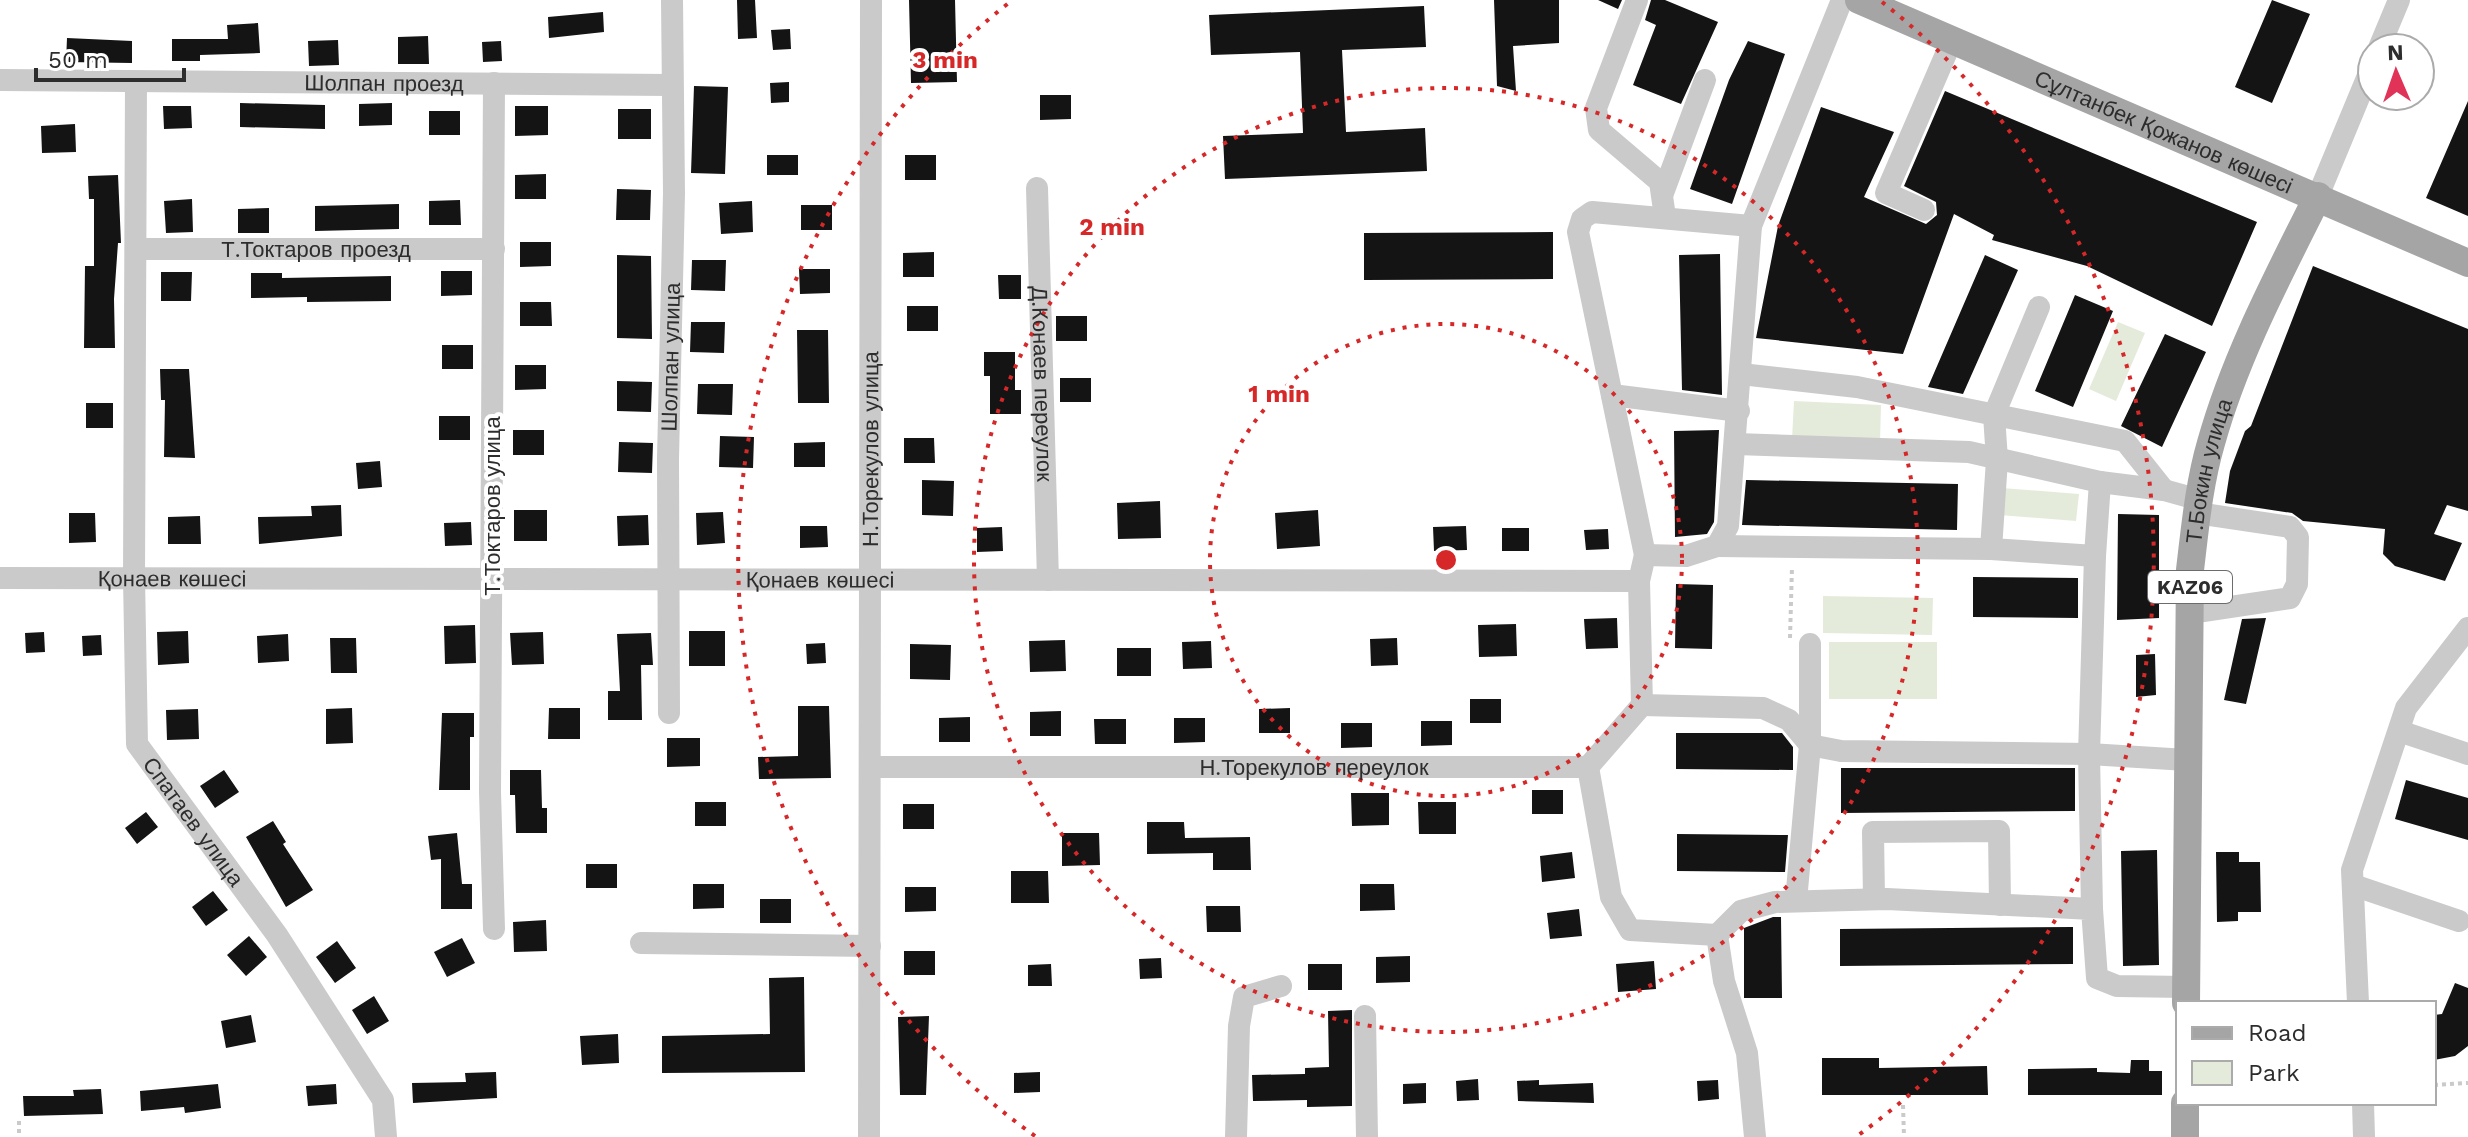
<svg xmlns="http://www.w3.org/2000/svg" width="2468" height="1137" font-family="'Work Sans',sans-serif">
  <rect width="100%" height="100%" fill="#fff"/>
  <!-- green -->
  <path fill="#e5ebdb" d="M2118,322L2145,333L2116,401L2089,389Z
    M1794,401L1881,405L1880,443L1792,439Z
    M2002,488L2079,494L2076,521L1999,515Z
    M1823,596L1933,598L1932,635L1823,633Z
    M1829,642H1937V699H1829Z"/>
  <!-- building -->
  <path fill="#141414" d="M737,0H755L757,38L738,39Z
    M909,0H955L957,82L911,83Z
    M1494,0H1559V43L1513,46L1516,91L1497,86Z
    M1598,0H1622L1618,9Z
    M1651,0H1665L1718,22L1681,104L1633,85L1656,25L1645,20Z
    M2272,0L2310,14L2272,103L2235,87Z
    M1424,6L1426,47L1342,50L1346,132L1425,128L1427,171L1225,179L1223,136L1303,133L1300,52L1211,55L1209,15Z
    M603,12L604,32L549,38L548,17Z
    M258,23L260,53L200,55V61H172V39H228L227,25Z
    M790,29L791,49L773,50L771,30Z
    M428,36L429,64H398V37Z
    M67,38L132,41V63L66,62Z
    M338,40L339,65L309,66L308,41Z
    M501,41L502,61L483,62L482,42Z
    M1748,41L1785,54L1732,204L1690,189L1729,80Z
    M789,82V102L771,103L770,83Z
    M694,86L728,87L725,174L691,173Z
    M1945,91L2257,222L2212,326L2087,266L1992,240L1994,235L1954,214L1903,354L1756,338L1778,226L1821,107L1894,132L1864,197L1926,224L1937,215L1936,202L1904,186Z
    M1040,95H1071V119L1040,120Z
    M2468,101V216L2426,198Z
    M240,103L325,105V129L240,127Z
    M392,103V125L359,126V104Z
    M163,106H191L192,128L164,129Z
    M515,106H548V135L515,136Z
    M618,109H651V139H618Z
    M429,111H460V135H429Z
    M75,124L76,152L42,153L41,126Z
    M767,155H798V175H767Z
    M905,155H936V180H905Z
    M546,174V199H515V175Z
    M118,175L121,243H118L114,299L115,348H84L85,266H94V199H89L88,176Z
    M617,189L651,190L650,220H616Z
    M192,199L193,232L166,233L164,201Z
    M460,200L461,225H429V201Z
    M752,201L753,232L721,234L719,203Z
    M399,204V229L315,231V206Z
    M801,205H832V230H801Z
    M269,208V233H238V209Z
    M1553,232V279L1364,280V233Z
    M520,242H551V266L520,267Z
    M934,252V277H903V253Z
    M1720,254L1722,395L1682,390L1679,255Z
    M617,255L651,256L652,339L617,338Z
    M1985,255L2018,270L1963,394L1928,387Z
    M692,260H726L725,291L691,290Z
    M2313,266L2468,329V511L2447,505L2434,534L2462,543L2445,581L2395,566L2383,554L2385,529L2303,521L2292,513L2225,503L2230,471L2245,431L2251,426Z
    M799,269H830V293L800,294Z
    M441,271H472V295L441,296Z
    M161,272H192L191,301H161Z
    M251,273H282V278L391,276V301L307,302V297L251,298Z
    M998,275H1021V299H999Z
    M2075,295L2113,311L2073,407L2035,391Z
    M520,302H551L552,326H520Z
    M907,306H938V331H907Z
    M1056,316H1087V341H1056Z
    M691,322H725L724,353L690,352Z
    M797,330H828L829,403H798Z
    M2165,334L2206,352L2162,447L2121,426Z
    M442,345H473V369H442Z
    M984,352H1015V390H1021V414H990V376H984Z
    M515,365H546V389L515,390Z
    M160,369H189L195,458L164,457L165,400H161Z
    M1060,378H1091V402H1060Z
    M617,381L652,382L651,412L617,411Z
    M698,384H733L732,415L697,414Z
    M86,403H113V428H86Z
    M439,416H470V440H439Z
    M513,430H544V455H513Z
    M1719,430L1714,522L1707,534L1675,537L1674,431Z
    M720,436L754,437L753,468L719,467Z
    M904,438H934L935,463H904Z
    M619,442L653,443L652,473L618,472Z
    M825,442V467H794V443Z
    M380,461L382,487L358,489L356,463Z
    M922,480L954,481L953,516L922,515Z
    M1746,480L1958,484L1957,530L1742,525Z
    M1160,501L1161,538L1118,539L1117,503Z
    M341,505L342,536L259,544L258,517L312,516L311,506Z
    M514,510H547V541H514Z
    M1318,510L1320,546L1277,549L1275,513Z
    M723,512L725,543L697,545L696,513Z
    M69,513H95L96,542L69,543Z
    M2118,514L2159,515V618L2117,620Z
    M648,515L649,545L618,546L617,516Z
    M200,516L201,544H168V517Z
    M471,522L472,545L445,546L444,523Z
    M800,526H827L828,547L800,548Z
    M1466,526L1467,550L1434,551L1433,527Z
    M1002,527L1003,551L977,552V528Z
    M1502,528H1529V551H1502Z
    M1608,529L1609,549L1586,550L1584,530Z
    M1973,577L2078,578V618L1973,617Z
    M1676,584L1713,585L1712,649L1675,648Z
    M1617,618L1618,648L1586,649L1584,619Z
    M2266,618L2246,704L2224,700L2242,619Z
    M1516,624L1517,656L1479,657L1478,625Z
    M475,625L476,663L445,664L444,626Z
    M188,631L189,663L158,665L157,632Z
    M689,631H725V666H689Z
    M44,632L45,652L26,653L25,633Z
    M543,632L544,664L512,665L510,633Z
    M651,633L653,665H641L642,720H608V691H620L617,634Z
    M288,634L289,661L258,663L257,636Z
    M101,635L102,655L83,656L82,636Z
    M330,638H356L357,673H331Z
    M1397,638L1398,665L1371,666L1370,639Z
    M1065,640L1066,671L1030,672L1029,641Z
    M1211,641L1212,668L1183,669L1182,642Z
    M825,643L826,663L807,664L806,644Z
    M910,644L951,645L950,680L910,679Z
    M1117,648H1151V676H1117Z
    M2155,654L2156,695L2136,697V655Z
    M1470,699H1501V723H1470Z
    M798,706H829L831,778L759,779L758,757L798,756Z
    M352,708L353,743L326,744V709Z
    M549,708H580V739H548Z
    M1290,708V733H1259V709Z
    M198,709L199,739L167,740L166,710Z
    M1061,711V736H1030V712Z
    M442,713H474V737H470V790H439Z
    M970,717V742H939V718Z
    M1174,718H1205V742L1174,743Z
    M1094,719H1126V744H1095Z
    M1421,721H1452V745L1421,746Z
    M1341,723H1372V747L1341,748Z
    M1676,733H1782L1793,747V770L1676,769Z
    M667,738H700V766L667,767Z
    M1841,768H2075V811L1841,813Z
    M224,770L239,792L215,808L200,786Z
    M510,770H541L542,808H547V833H516L515,795H510Z
    M2406,780L2468,798V840L2395,819Z
    M1532,790H1563V814H1532Z
    M1351,793H1389V825L1352,826Z
    M695,802H726V826H695Z
    M1418,802H1456V834H1419Z
    M903,804H934V829H903Z
    M146,812L158,827L137,844L125,828Z
    M273,821L286,842L283,844L313,890L286,907L246,837Z
    M1147,822H1184L1185,838L1250,837L1251,870H1213V853L1147,854Z
    M457,833L462,884H472V909H441V859L431,860L428,836Z
    M1062,833H1099L1100,865L1062,866Z
    M1677,834L1788,835L1785,872L1677,871Z
    M2157,850L2159,965L2123,966L2121,851Z
    M1572,852L1575,878L1542,882L1540,856Z
    M2216,852H2239V862H2260L2261,912H2238V921L2217,922Z
    M586,864H617V888H586Z
    M1011,871H1048L1049,903H1011Z
    M693,884H724V908L693,909Z
    M1360,884H1394L1395,910L1360,911Z
    M905,887H936V911L905,912Z
    M213,891L228,910L206,926L192,907Z
    M760,899H791V923H760Z
    M1206,906H1240L1241,932H1207Z
    M1579,909L1582,936L1550,939L1547,913Z
    M1773,917H1781L1782,998H1744V928Z
    M546,920L547,951L514,952L513,922Z
    M2073,927V964L1840,966V929Z
    M249,936L267,957L246,976L227,955Z
    M462,938L475,963L447,977L434,952Z
    M337,941L356,968L335,983L316,957Z
    M904,951H935V975H904Z
    M1410,956V982L1376,983V957Z
    M1161,958L1162,978L1140,979L1139,959Z
    M1654,961L1656,989L1618,992L1616,964Z
    M1051,964L1052,986H1028V965Z
    M1308,964H1342V990H1308Z
    M804,977L805,1072L662,1073V1036L770,1034L769,978Z
    M2455,983L2468,988V1046L2455,1056L2434,1060V1015L2442,1014Z
    M374,996L389,1021L367,1034L352,1010Z
    M1352,1010V1106L1307,1107V1100L1253,1101L1252,1075L1305,1074V1068L1329,1067L1328,1011Z
    M251,1015L256,1042L226,1048L221,1021Z
    M929,1016L926,1095H900L898,1017Z
    M618,1034L619,1063L582,1065L580,1036Z
    M1822,1058H1879V1068L1987,1066L1988,1095H1822Z
    M2131,1060H2149V1071H2162V1095H2028V1069L2097,1068V1072L2130,1073Z
    M496,1072L497,1098L413,1103L412,1083L466,1082L465,1073Z
    M1040,1072V1092L1014,1093V1073Z
    M1478,1079L1479,1100L1457,1101L1456,1081Z
    M1539,1080V1085L1593,1083L1594,1103L1518,1101L1517,1081Z
    M1718,1080L1719,1099L1698,1101L1697,1081Z
    M1426,1083V1103L1403,1104V1084Z
    M218,1084L221,1108L185,1113L184,1107L141,1111L140,1091Z
    M336,1084L337,1104L308,1106L306,1086Z
    M101,1089L103,1114L24,1116L23,1096H74L73,1090Z"/>
  <g fill="none" stroke-linecap="round" stroke-linejoin="round">
    <!-- path -->
    <path stroke="#cacaca" stroke-width="4" stroke-dasharray="4 4" stroke-linecap="butt" d="M1790,638L1792,567
      M2434,1085L2468,1083
      M1903,1105L1904,1137
      M19,1121V1137"/>
    <!-- minor -->
    <g stroke="#cacaca" stroke-width="22">
      <path d="M1637,0L1596,108L1599,130L1660,182L1665,217"/>
      <path d="M2379,48L2399,0"/>
      <path id="s1" d="M0,80L671,85"/>
      <path id="s2" d="M136,82L134,578L137,744L277,935L383,1100L386,1137"/>
      <path d="M494,83L490,792L494,929"/>
      <path id="s3" d="M1037,188L1048,580"/>
      <path d="M1663,193L1705,80"/>
      <path d="M2318,196L2372,66"/>
      <path d="M1924,210L1886,193L1952,40"/>
      <path id="s4" d="M138,249H494"/>
      <path d="M1741,374L1857,387L2125,441L2164,490"/>
      <path d="M1612,395L1739,411"/>
      <path d="M1736,444L1969,452L2100,482L2164,490L2200,500"/>
      <path d="M1717,546L1991,549L2095,556L2100,482"/>
      <path d="M1991,549L1997,460L1994,415L2039,307"/>
      <path d="M1645,555L1578,232L1582,219L1592,212L1751,226"/>
      <path id="s5" d="M0,578L1639,581"/>
      <path d="M2190,613L2290,598L2297,584L2298,537L2290,527L2197,513"/>
      <path d="M1642,705L1763,708L1789,720L1810,745L1841,751L2089,754L2187,760"/>
      <path id="s6" d="M669,713L668,459L674,193L672,0"/>
      <path d="M2399,731L2468,754"/>
      <path id="s7" d="M870,767H1588L1611,897L1630,930L1717,935L1724,981L1747,1053L1755,1137"/>
      <path d="M1588,767L1642,705L1639,581L1645,555L1686,556L1717,546L1728,526L1751,226L1842,0"/>
      <path d="M2353,885L2459,921"/>
      <path d="M1874,899L1873,832L1999,831L2000,905"/>
      <path d="M1796,901L1810,745V644"/>
      <path d="M2092,909L2089,754L2095,556"/>
      <path d="M1717,935L1741,911L1775,902L1887,899L2092,909L2097,978L2117,986L2186,987"/>
      <path d="M641,943L870,946"/>
      <path d="M2358,1003L2352,870L2406,708L2468,628"/>
      <path d="M1365,1016L1367,1137"/>
      <path d="M2363,1103L2364,1137"/>
      <path id="s8" d="M869,1137L871,0"/>
      <path d="M1236,1137L1239,1026L1244,997L1281,986"/>
    </g>
    <!-- major -->
    <g stroke="#a5a5a5" stroke-width="28">
      <path id="s9" d="M1859,0L2468,263"/>
      <path id="s10" d="M2186,1003L2190,570C2195,528 2199,484 2211,443C2235,357 2278,276 2318,196"/>
      <path d="M2185,1137V1103"/>
    </g>
  </g>
  <!-- distance rings -->
  <g fill="none" stroke="#d62828" stroke-width="4" stroke-dasharray="4 8">
    <circle cx="1446" cy="560" r="236"/>
    <circle cx="1446" cy="560" r="472"/>
    <path d="M1035 1136A708 708 0 0 1 1010 2M1882 2A708 708 0 0 1 1857 1136"/>
  </g>
  <g text-anchor="middle" dominant-baseline="central" stroke-width="8" stroke-linejoin="round" paint-order="stroke">
    <!-- shield labels -->
    <rect fill="#fff" stroke="#6c6c6c" stroke-width="2" x="2148" y="571" width="84" height="32" rx="6"/>
    <g font-size="20" font-weight="bold" fill="#2d2d2d">
      <text x="2190" y="587">KАZ06</text>
    </g>
    <!-- street labels -->
    <g font-size="22" fill="#2d2d2d" stroke="#fff">
      <text stroke="none"><textPath href="#s1" startOffset="384">Шолпан проезд</textPath></text>
      <text stroke="none"><textPath href="#s9" startOffset="332">Сұлтанбек Қожанов көшесі</textPath></text>
      <text stroke="none"><textPath href="#s4" startOffset="178">Т.Токтаров проезд</textPath></text>
      <text stroke="none"><textPath href="#s6" startOffset="356">Шолпан улица</textPath></text>
      <text stroke="none"><textPath href="#s3" startOffset="196">Д.Конаев переулок</textPath></text>
      <text stroke="none"><textPath href="#s8" startOffset="688">Н.Торекулов улица</textPath></text>
      <text stroke="none"><textPath href="#s10" startOffset="534">Т.Бокин улица</textPath></text>
      <text transform="translate(492 506) rotate(-90)">Т.Токтаров улица</text>
      <text stroke="none"><textPath href="#s5" startOffset="172">Қонаев көшесі</textPath></text>
      <text stroke="none"><textPath href="#s5" startOffset="820">Қонаев көшесі</textPath></text>
      <text stroke="none"><textPath href="#s7" startOffset="444">Н.Торекулов переулок</textPath></text>
      <text stroke="none"><textPath href="#s2" startOffset="758">Спатаев улица</textPath></text>
    </g>
  </g>
  <circle cx="1446" cy="560" r="12" fill="#d62828" stroke="#fff" stroke-width="4"/>
  <g font-size="24" text-anchor="middle" font-weight="bold" fill="#d62828" stroke="#fff" stroke-width="8" stroke-linejoin="round" paint-order="stroke">
    <text x="945" y="68">3 min</text>
    <text x="1112" y="235">2 min</text>
    <text x="1279" y="402">1 min</text>
  </g>
  <!-- legend -->
  <rect x="2176" y="1001" width="260" height="104" fill="#ffffff" stroke="#ababab" stroke-width="2"/>
  <rect x="2192" y="1027" width="40" height="12" fill="#a5a5a5" stroke="#ababab" stroke-width="2"/>
  <text x="2248" y="1041" font-size="24" fill="#2d2d2d">Road</text>
  <rect x="2192" y="1061" width="40" height="24" fill="#e5ebdb" stroke="#ababab" stroke-width="2"/>
  <text x="2248" y="1081" font-size="24" fill="#2d2d2d">Park</text>
  <!-- north arrow -->
  <g transform="translate(2396 72) rotate(358)"><circle r="38" fill="#ffffff" stroke="#ababab" stroke-width="2"/>
  <path d="M0-6L14 30L0 20L-14 30Z" fill="#e03357"/>
  <text y="-12" font-size="22" font-weight="bold" text-anchor="middle" fill="#2d2d2d">N</text>
  </g>
  <!-- scale -->
  <path d="M36 68v12h148v-12" fill="none" stroke="#2d2d2d" stroke-width="4"/>
  <text x="48" y="68" font-size="24" fill="#2d2d2d" stroke="#ffffff" stroke-width="6" paint-order="stroke">50 m</text>
</svg>
